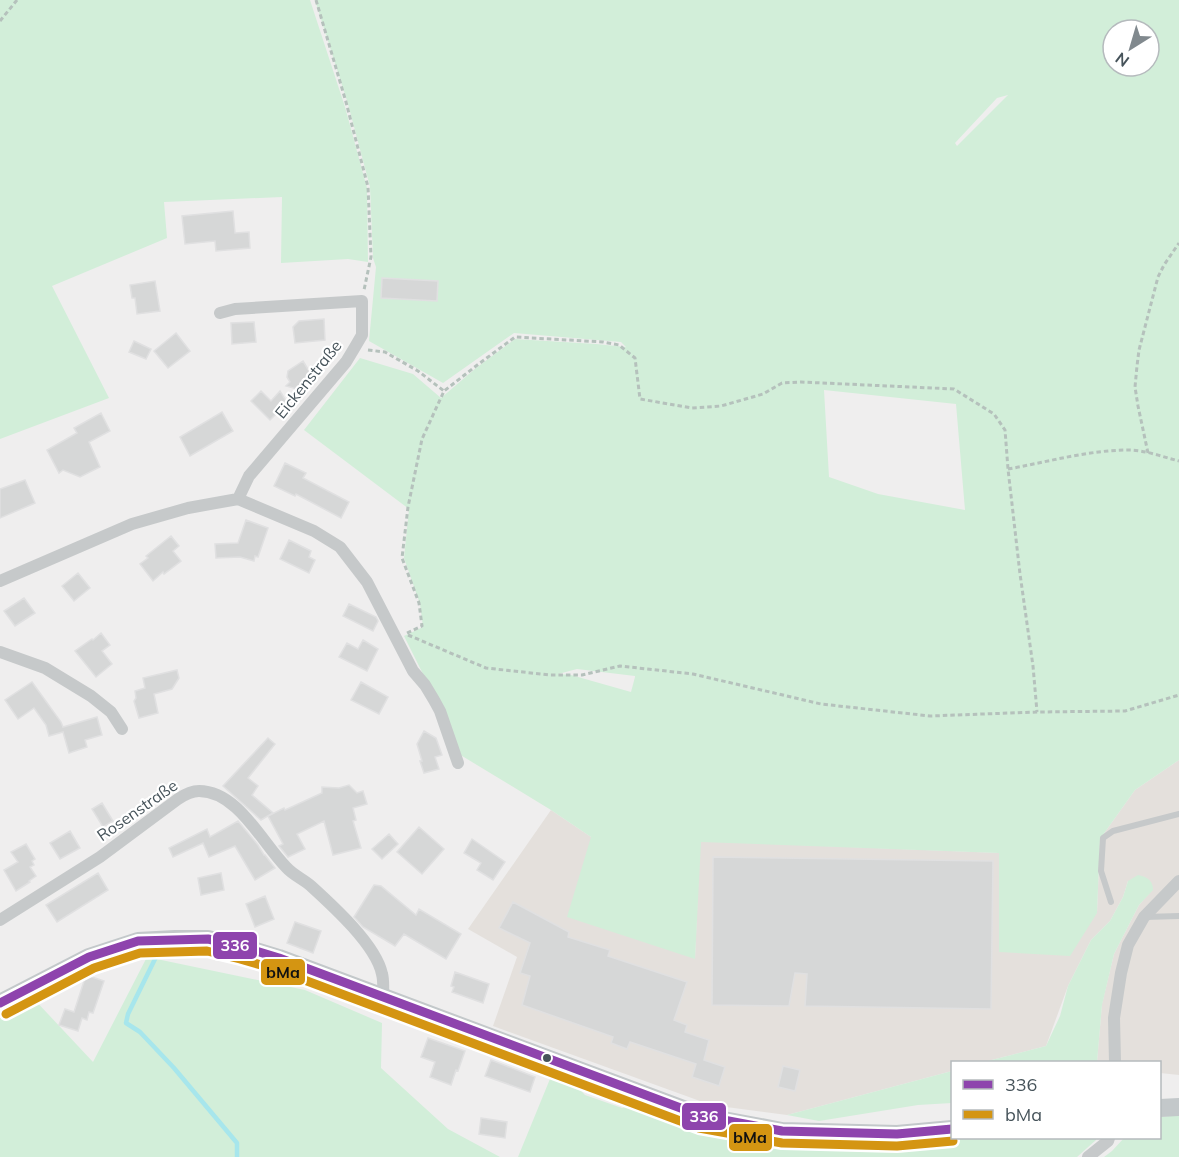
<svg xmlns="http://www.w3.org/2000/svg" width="1179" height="1157" font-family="Mulish,sans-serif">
  <rect width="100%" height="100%" fill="#efeeee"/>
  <!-- commercial -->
  <path fill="#e4e0dc" d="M1179,760V1075L1160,1073V1062H1097L1102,1004L1114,954L1139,905L1153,889L1128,881L1123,897L1110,921L1091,940L1068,986L1046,1046L984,1062H952V1071L787,1115L711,1105L493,1026L517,957L468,929L551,810L591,837L695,959L700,841L1000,853L999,952L1097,913L1100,839L1135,790Z"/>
  <!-- green -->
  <path fill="#d2eed9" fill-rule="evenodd" d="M0,0H310L345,107L367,188L368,262L348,259L281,263L282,197L164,202L167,238L52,286L109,398L0,439Z
    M315,0H1179V760L1135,790L1100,839L1097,913L1070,956L999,952V853L701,842L695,959L567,917L591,837L551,810L449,748L437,702L404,636L423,627L420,604L404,558L409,509L304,430L360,358L413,374L441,398L476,368L515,339L596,344L626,347L621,342L514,333L443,383L369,341L376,267L373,258L370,187L348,104ZM1113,30H1149V66H1113ZM1008,95L957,146L955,143L997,98ZM824,390L956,404L965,510L878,494L829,477ZM577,669L635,676V677L631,692L571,675L558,674Z
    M1138,875C1147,877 1153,880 1153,890L1139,905L1114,954L1102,1005L1097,1062H984L1046,1046L1060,1016L1068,986L1091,940L1110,921L1123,897L1128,881Z
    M147,957L305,990L382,1023L381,1068L448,1129L500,1157H0V1018L33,998L93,1062Z
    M952,1071V1103L918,1105L819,1121L787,1115Z
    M552,1074L570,1079L585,1095L622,1108L639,1103L693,1123L779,1144L882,1143L952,1137L1096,1138V1140L1077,1157H518Z
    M1179,1115V1157H1104L1112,1151L1124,1138H1160V1117Z"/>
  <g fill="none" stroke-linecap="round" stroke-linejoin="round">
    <!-- stream -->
    <path stroke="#a7e6ec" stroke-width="4.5" d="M155,959L128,1014L126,1023L140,1032L174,1068L237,1143V1157"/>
  </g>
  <!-- building -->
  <path fill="#d6d7d7" stroke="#e0e0e1" stroke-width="1.5" d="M233,211L235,233L249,232L250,248L216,251L215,241L185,244L182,216Z
    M382,278L438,281L437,301L381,298Z
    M155,281L160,311L137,314L135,298H132L130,285Z
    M324,319L325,340L295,343L293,327L299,321Z
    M254,322L256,342L232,344L231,323Z
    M176,333L190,351L168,368L154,351Z
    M134,341L151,349L146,359L129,352Z
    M303,361L312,376L311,382L300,390L286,386L290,382L287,377L288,371Z
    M261,391L271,401L280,391L288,404L282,408L270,420L251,401Z
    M222,412L233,431L190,456L180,437Z
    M101,413L110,431L89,442L100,467L80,477L63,470L59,473L47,450L77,433L74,428Z
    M285,463L306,473L303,478L349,502L341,518L296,494L295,496L274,486Z
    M25,480L35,503L0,518V489Z
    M246,520L268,528L258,557L255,556L254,561L240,557L216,558L215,544L238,543Z
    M171,536L179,546L173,551L181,561L164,574L163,572L153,581L140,564L148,558L146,556Z
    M289,540L311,551L309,557L315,560L309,573L280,559Z
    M78,573L90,588L74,601L62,586Z
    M24,598L35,613L15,626L4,611Z
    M349,604L376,617L378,621L373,631L343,616Z
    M101,633L110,645L102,651L112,664L96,677L75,651L92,639L93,640Z
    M363,640L378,649L367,671L339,657L347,643L358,649Z
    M177,670L179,678L172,689L154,694L158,713L139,718L134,701L136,698L135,691L145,688L143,678Z
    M32,682L61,722L63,727L97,717L102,735L85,740L87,747L69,753L63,732L49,736L46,725L34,708L18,719L5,700Z
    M361,682L388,697L379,714L351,700Z
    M424,731L436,738L442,755L435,757L439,769L424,773L420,761H422L417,744Z
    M268,738L275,744L248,778L258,786L252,795L273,813L261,820L223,786Z
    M349,785L357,793L363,791L367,804L353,808L356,820L353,821L361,848L333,855L324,821L297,834L305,849L288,857L279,846L283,844L268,816L284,808L285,810L322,793V787L339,788Z
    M102,803L113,821L103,827L92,809Z
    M238,821L258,845L264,855H265L275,868L255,880L235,846L209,857L203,843L173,857L169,848L207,829L210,837Z
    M419,827L444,849L422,874L397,852Z
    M70,831L80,848L60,859L50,843Z
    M389,834L398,844L382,859L372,849Z
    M472,839L505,862L493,880L477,870L481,863L464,853Z
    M26,844L35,859L32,861L34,865L30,867L36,876L29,881L30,882L16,891L4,870L18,862L11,852Z
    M713,857L993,861L991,1009L805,1006L807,974L795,973L789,1006L712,1005Z
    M98,873L108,890L57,922L46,905Z
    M221,873L224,890L201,895L198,878Z
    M374,885L381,886L416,915L419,909L461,934L446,959L404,934L395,946L363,927L354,917Z
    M265,896L274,919L255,927L246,904Z
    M513,902L569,932L568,937L610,950L608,956L687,982L674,1020L687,1025L685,1032L709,1040L704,1060L725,1067L719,1086L692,1077L696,1064L630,1042L627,1049L611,1043L613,1037L522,1005L530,976L520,973L530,943L499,928Z
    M295,922L321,931L313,953L287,943Z
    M455,972L489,984L483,1003L452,992L454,987L451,986Z
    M86,975L104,981L93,1013L89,1012L87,1020L82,1018L78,1031L59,1025L65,1009L74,1012Z
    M428,1038L465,1051L458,1071L456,1070L451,1085L430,1077L435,1062L421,1057Z
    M491,1060L535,1077L530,1092L485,1076Z
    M783,1066L800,1070L795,1091L778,1087Z
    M481,1118L507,1122L505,1138L479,1134Z"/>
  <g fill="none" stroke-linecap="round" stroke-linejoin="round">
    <!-- path -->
    <path stroke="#b5c1bc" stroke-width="3" stroke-dasharray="4.5 3" stroke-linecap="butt" d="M316,0L346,102L368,187L371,257L364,290
      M0,21L17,0
      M368,350L385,352L418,371L444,391
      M1148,453L1138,406L1135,387L1137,366L1139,350L1158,277L1164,265L1179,243
      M1008,469C1048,462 1088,450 1129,450C1145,450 1163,457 1179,461
      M407,633L422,626L419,603L402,558L408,507L422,439L444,391L476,366L515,337L603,342L619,345L635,358L640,399L692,408L721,406L763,394L782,383L801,382L954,389L994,414L1005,430L1008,469L1020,574L1033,666L1037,712
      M408,635L486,668L550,675H582L620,666L693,674L821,704L930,716L1037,712L1125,711L1179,695"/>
    <!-- lane -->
    <path stroke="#c6c9ca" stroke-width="6" d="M1111,902L1101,871L1103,838L1113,831L1179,814
      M1145,917L1179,916"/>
    <!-- street -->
    <path stroke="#c6c9ca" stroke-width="12" d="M238,499L314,531L340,547L367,582L413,671L425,685L434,700L440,711L458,763
      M0,581L132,524L188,508L238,499L249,476L346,362L355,347L362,335V301L235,309L220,313
      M0,652L45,668L91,696L111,712L122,729
      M0,920L100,857L178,799C184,795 192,791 199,791C238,791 262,843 286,867C293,875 303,879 311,886C333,906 376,945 382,974C384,981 383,989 383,997
      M1115,1062L1114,1018L1121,973L1128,945L1144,917L1179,881
      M1088,1157L1108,1141L1109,1138"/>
    <!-- primary -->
    <path stroke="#c3c8ca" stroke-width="18" d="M0,1003L89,957L138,941L175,939H208L243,947L279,958L702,1116L782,1131L897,1134L952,1129
      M1160,1108L1179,1107"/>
    <!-- bus-1 casing -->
    <g stroke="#fff" stroke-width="14">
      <path id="bus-1" d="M0,1003L89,957L138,941L208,939L243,947L279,958L702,1116L782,1131L897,1134L952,1129"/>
    </g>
    <!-- bus-2 casing -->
    <g stroke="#fff" stroke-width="14">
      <path id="bus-2" d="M6,1014L94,968L140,953L207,951L240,959L275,969L699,1128L782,1143L897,1146L953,1141"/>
    </g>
    <!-- bus-1 -->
    <use href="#bus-1" stroke="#8e44ad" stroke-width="9"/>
    <!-- bus-2 -->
    <use href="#bus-2" stroke="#d49512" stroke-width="9"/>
  </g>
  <!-- markers -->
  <circle fill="#46535a" stroke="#fff" stroke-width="2" cx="547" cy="1058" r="5"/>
  <g text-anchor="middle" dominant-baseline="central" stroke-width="4.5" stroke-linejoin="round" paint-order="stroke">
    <!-- street labels -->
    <g font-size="16" fill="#46535a" stroke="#fff">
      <text transform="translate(308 379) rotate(-51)">Eickenstraße</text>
      <text transform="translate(137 810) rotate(-35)">Rosenstraße</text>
    </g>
  </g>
  <g stroke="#fff" stroke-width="2">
    <rect x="212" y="931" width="46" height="29" rx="6" fill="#8e44ad"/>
    <rect x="260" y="958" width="46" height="28" rx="6" fill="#d49512"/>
    <rect x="681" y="1102" width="46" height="29" rx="6" fill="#8e44ad"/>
    <rect x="728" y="1123" width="45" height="29" rx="6" fill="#d49512"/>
  </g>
  <g font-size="16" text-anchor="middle" font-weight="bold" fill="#fff">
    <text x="235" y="951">336</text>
    <text x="704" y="1122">336</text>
  </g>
  <g font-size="16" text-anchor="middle" font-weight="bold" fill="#111">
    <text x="283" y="978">bMa</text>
    <text x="750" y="1143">bMa</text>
  </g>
  <!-- legend -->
  <rect x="951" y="1061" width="210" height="78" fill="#ffffff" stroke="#b5babd" stroke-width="1.5"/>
  <rect x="963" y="1080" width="30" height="9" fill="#8e44ad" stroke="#b5babd" stroke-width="1.5"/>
  <text x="1005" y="1091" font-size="18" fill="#46535a">336</text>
  <rect x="963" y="1110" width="30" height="9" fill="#d49512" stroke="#b5babd" stroke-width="1.5"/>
  <text x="1005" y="1121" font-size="18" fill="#46535a">bMa</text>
  <!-- north arrow -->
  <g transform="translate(1131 48) rotate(217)"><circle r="28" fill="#ffffff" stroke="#b5babd" stroke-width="1.5"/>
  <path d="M0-4.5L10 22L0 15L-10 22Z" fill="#81898e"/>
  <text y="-9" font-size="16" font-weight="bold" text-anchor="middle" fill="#46535a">N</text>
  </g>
</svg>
